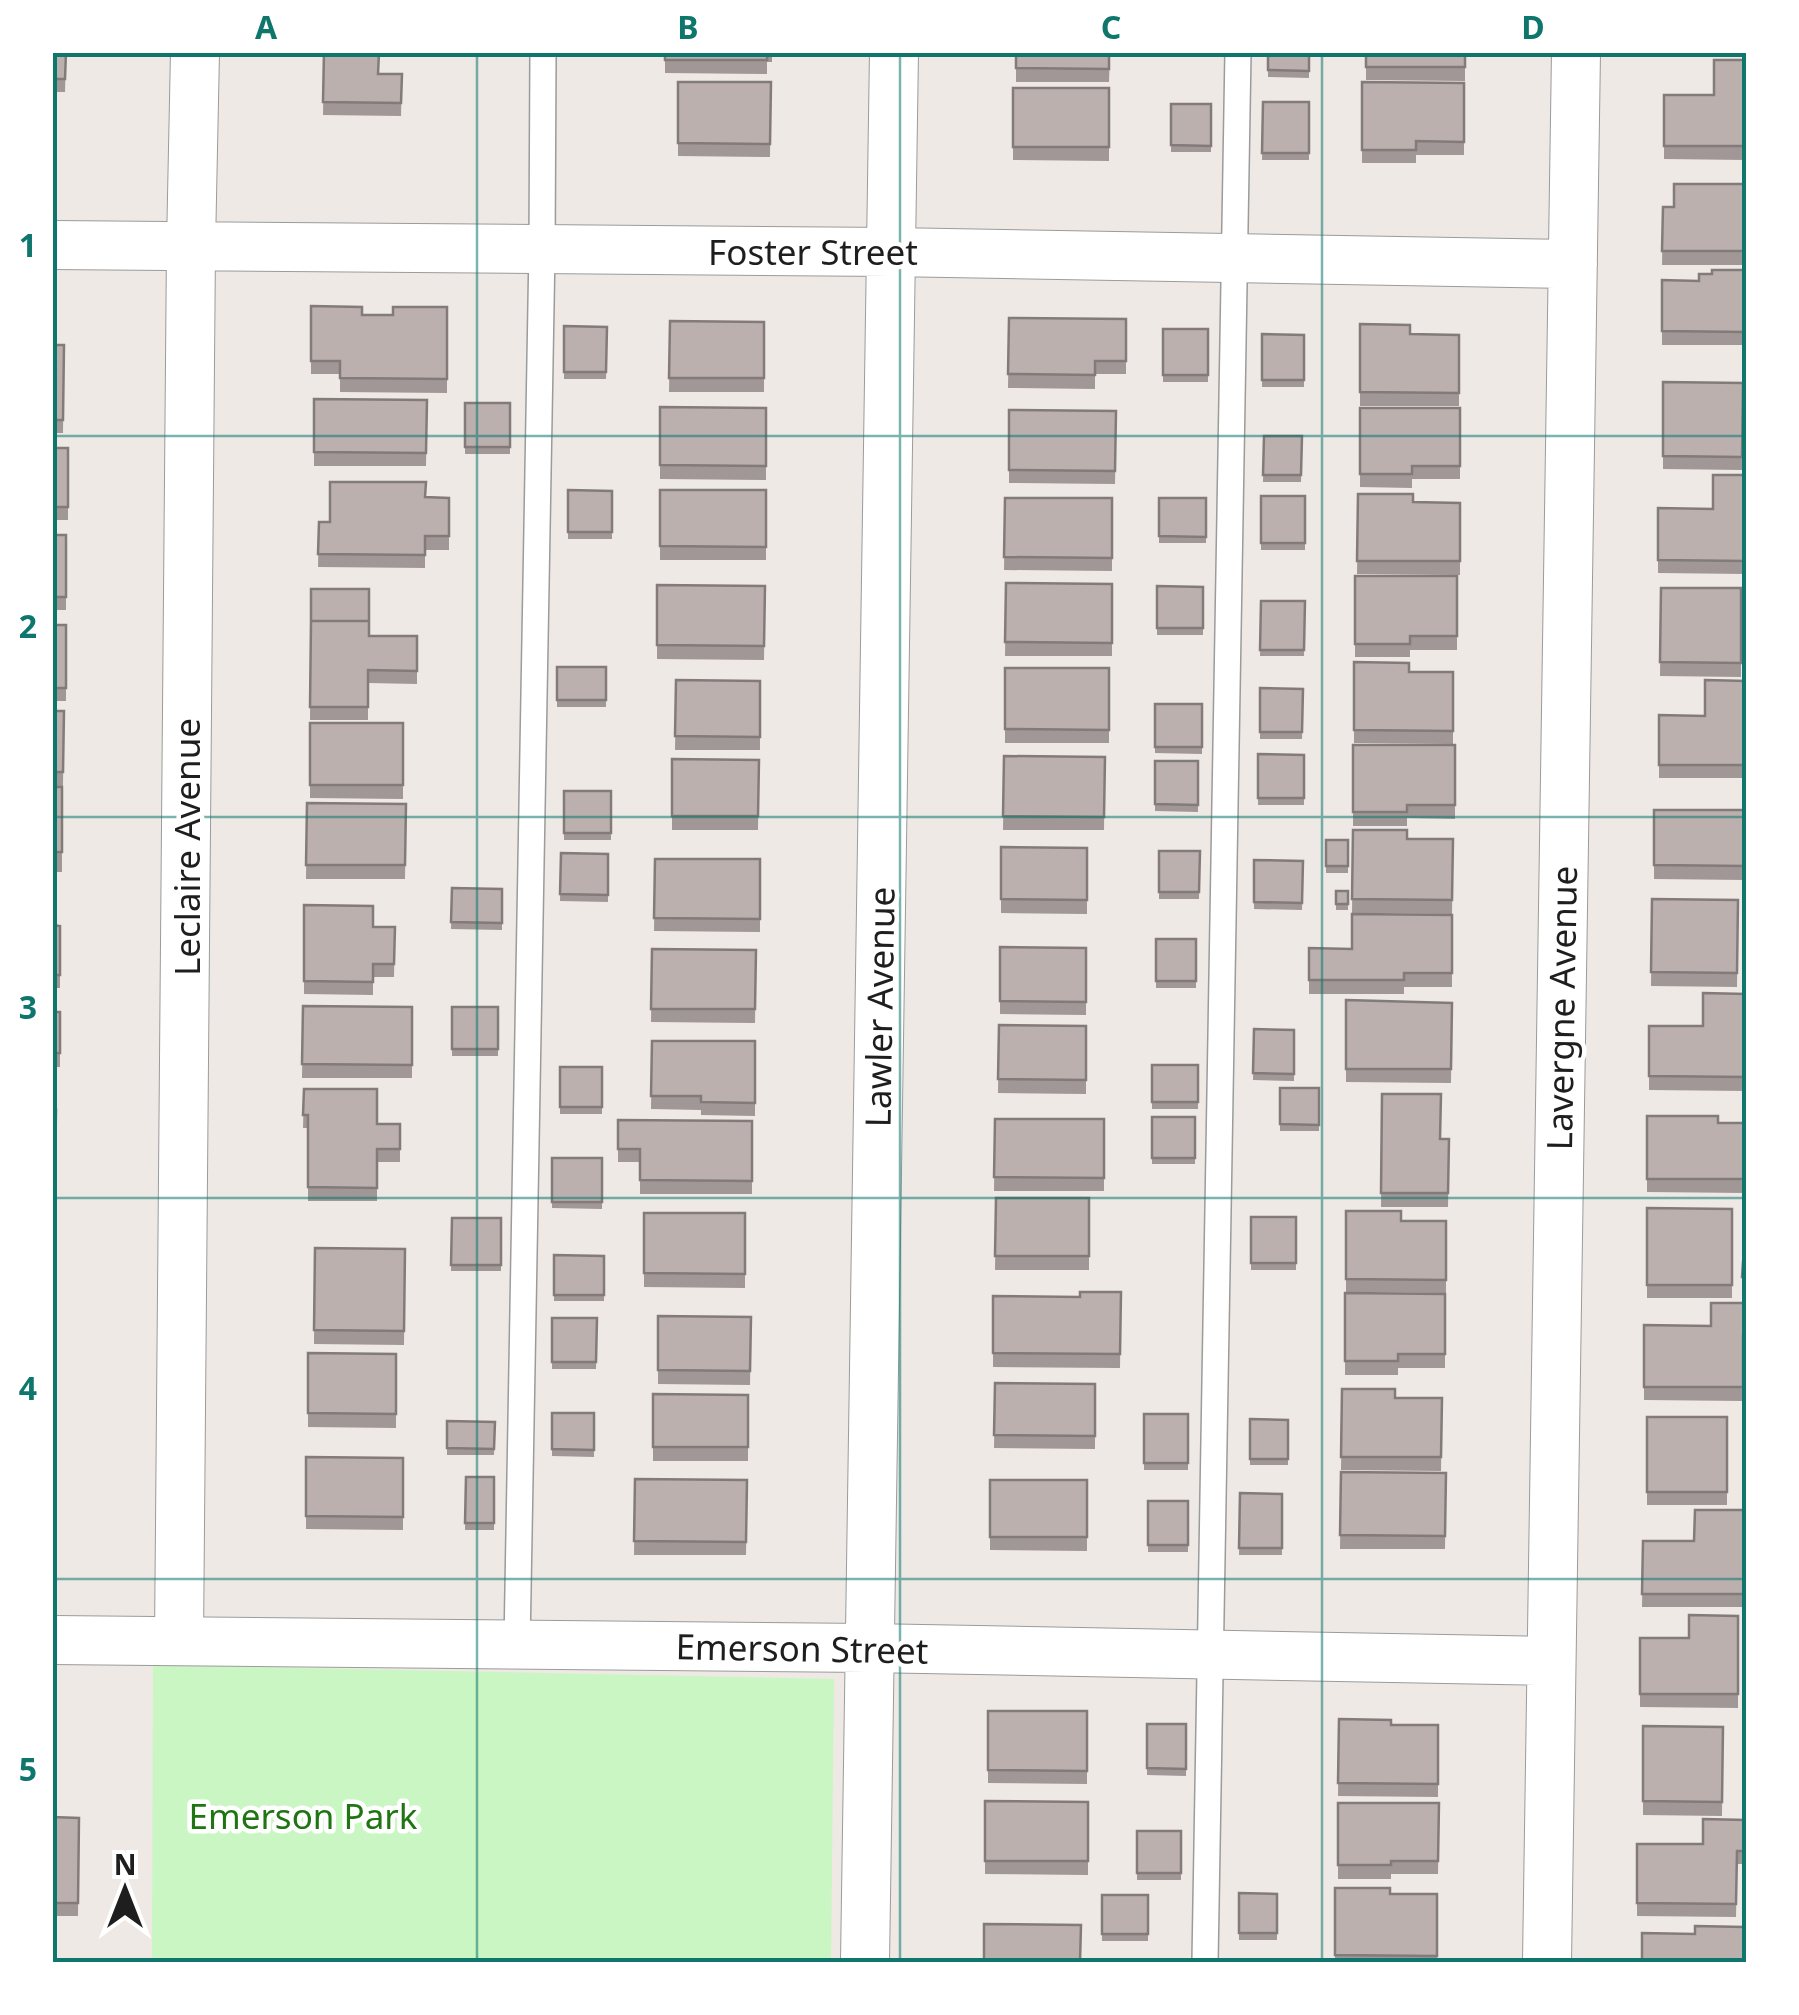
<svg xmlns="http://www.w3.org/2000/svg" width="1799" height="2015" font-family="'Noto Sans',sans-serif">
  <rect width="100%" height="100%" fill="#eee9e4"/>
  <!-- park -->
  <path fill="#caf6c3" d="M153,1665L834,1679L831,1962H152Z"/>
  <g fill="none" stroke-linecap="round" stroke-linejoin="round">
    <!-- service casing -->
    <g stroke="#9b9b9b" stroke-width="28">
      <path id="service" d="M517,1645L542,249L543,52
        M1205,1962L1238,52"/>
    </g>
    <!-- minor casing -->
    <g stroke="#9b9b9b" stroke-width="50">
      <path id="minor" d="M52,245L891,252L1573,264
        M52,1640L868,1648L1551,1661
        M179,1641L191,246L195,52
        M865,1962L894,52
        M1547,1962L1576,52"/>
    </g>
    <!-- service -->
    <use href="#service" stroke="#fff" stroke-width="25"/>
    <!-- minor -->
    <use href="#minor" stroke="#fff" stroke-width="48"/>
  </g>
  <!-- wall -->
  <path fill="#a19796" d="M52,52H66L65,92H52Z
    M324,52L379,74H402L401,116L323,115Z
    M665,52H772V62H767V74L665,73Z
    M1016,52H1110L1109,82H1016Z
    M1268,52H1309V78L1268,77Z
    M1366,52H1465V81L1366,80Z
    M1670,52H1746V56L1670,55Z
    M1746,60V160L1664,159V95H1714Z
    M678,82H771L770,157L678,156Z
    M1362,82L1464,83V155H1416V163H1362Z
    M1013,88H1109V161L1013,160Z
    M1263,102H1309V160H1262Z
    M1171,104H1211V152H1171Z
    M1746,184L1745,265H1662L1663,207H1674Z
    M1746,270V345H1662V280L1699,281L1712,274Z
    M311,306L362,315H393L447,307V393L340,392V374H311Z
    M1009,318L1126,319V374H1095V389L1008,388Z
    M670,321L764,322V392H669Z
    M1360,324L1410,334L1459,335V406H1360Z
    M564,326L607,327L606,379H564Z
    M1163,329H1208V382H1163Z
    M1262,334L1304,335V387H1262Z
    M52,345H64L63,433H52Z
    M1663,382L1743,383L1742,470L1663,469Z
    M314,399L427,400L426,466H314Z
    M465,403H510V454H465Z
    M660,407L766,408V480L660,479Z
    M1360,408H1460V479H1412V488L1360,487Z
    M1009,410L1116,411L1115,484L1009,483Z
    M1264,436H1302L1301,482H1263Z
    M52,448H68V520H52Z
    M1746,475V574L1658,573V508L1713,509Z
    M568,490L612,491V539H568Z
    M660,490H766V560H660Z
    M1358,494L1413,502L1460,503V575L1357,574Z
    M1261,496H1305V550H1261Z
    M426,497L449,498V550H425V568L318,567L319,522H330Z
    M1005,498H1112V571L1004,570Z
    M1159,498H1206V543H1159Z
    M52,535H66V610H52Z
    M1355,576H1457V650H1410V657H1355Z
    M1006,583L1112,584V656H1005Z
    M657,585L765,586L764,660L657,659Z
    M1157,586L1203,587V635H1157Z
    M1661,588H1741V677L1660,676Z
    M311,589L369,636H417V684L368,683V720H310Z
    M1261,601H1305L1304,656H1260Z
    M52,625H66V701H52Z
    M1354,662L1409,672H1453V744L1354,743Z
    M557,667H606V707H557Z
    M1005,668H1109V743H1005Z
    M676,680L760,681V750H675Z
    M1746,681V778H1659V715L1705,716Z
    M1260,688L1303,689L1302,739H1260Z
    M1155,704H1202V754L1155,753Z
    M52,711H64L63,786H52Z
    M310,723H403V799L310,798Z
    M1353,745H1455V819L1407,818V826H1353Z
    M1258,754L1304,755V805H1258Z
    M1004,756L1105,757L1104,830H1003Z
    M672,759L759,760L758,830H672Z
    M1155,761H1198V812L1155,811Z
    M52,787H62V872H52Z
    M564,791H611V840H564Z
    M307,803L406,804L405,879H306Z
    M1654,810H1746V880L1654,879Z
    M1353,830L1407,839H1453L1452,914L1352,913Z
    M1326,840H1348V873H1326Z
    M1001,847L1087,848V914L1001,913Z
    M1159,851H1200L1199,899H1159Z
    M561,853L608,854V902L560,901Z
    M655,859H760V932L654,931Z
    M1254,860L1303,861L1302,910L1254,909Z
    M452,888L502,889V930L451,929Z
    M1336,891H1348V910H1336Z
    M1652,899L1738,900L1737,987L1651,986Z
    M304,905L373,927H395L394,977H373V995L304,994Z
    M1452,915V987H1404V994H1309V948L1352,949Z
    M52,925L60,926V988H52Z
    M1156,939H1196V988H1156Z
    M1000,947L1086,948V1015L1000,1014Z
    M652,949L756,950L755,1023L651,1022Z
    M1746,994V1091L1649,1090V1026H1703Z
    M1346,1000L1452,1003L1451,1083L1346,1082Z
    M303,1006L412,1007V1078H302Z
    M452,1007H498V1056H452Z
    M52,1012H60V1067H52Z
    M999,1025L1086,1026V1094L998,1093Z
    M1254,1029L1294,1030V1081L1253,1080Z
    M652,1041H755V1116L701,1115V1110L651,1109Z
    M1152,1065H1198V1109H1152Z
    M560,1067H602V1114H560Z
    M1280,1088H1319V1131H1280Z
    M304,1089L377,1124H400V1162H377V1201H308V1128H303Z
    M1382,1094L1440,1139H1449L1448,1207H1381Z
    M1647,1116L1718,1123H1746V1193L1647,1192Z
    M1152,1117H1195V1164H1152Z
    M995,1119H1104V1191H994Z
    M618,1120L752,1121V1194H640V1162H618Z
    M552,1158H602V1209L552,1208Z
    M996,1198H1089V1270H995Z
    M1647,1208L1732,1209V1298H1647Z
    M1346,1211L1401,1221H1446V1293L1346,1292Z
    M644,1213H745V1288L644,1287Z
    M1251,1217H1296V1270H1251Z
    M452,1218H501V1271H451Z
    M315,1248L405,1249L404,1345L314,1344Z
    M554,1255L604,1256V1301H554Z
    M1121,1292L1120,1368L993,1367V1296L1080,1297Z
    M1345,1293L1445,1294V1368H1398V1375H1345Z
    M1746,1303V1349H1743V1401L1644,1400V1325L1711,1326Z
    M658,1316L751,1317L750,1385L658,1384Z
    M552,1318H597L596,1369H552Z
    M308,1353L396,1354V1428L308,1427Z
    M995,1383L1095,1384V1449L994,1448Z
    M1342,1389L1395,1398H1442L1441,1471L1341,1470Z
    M653,1394L748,1395V1461H653Z
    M552,1413H594V1457L552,1456Z
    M1144,1414H1188V1470H1144Z
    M1647,1417H1727V1505H1647Z
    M1250,1419L1288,1420V1465H1250Z
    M447,1421L495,1422L494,1455H447Z
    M306,1457L403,1458V1530L306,1529Z
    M1341,1472L1446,1473L1445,1549H1340Z
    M466,1477H494V1530H465Z
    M635,1479L747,1480L746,1555H634Z
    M990,1480H1087V1551L990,1550Z
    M1240,1493L1282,1494V1555H1239Z
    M1148,1501H1188V1552H1148Z
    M1746,1510V1607H1642L1643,1541H1694Z
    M1738,1616V1708L1640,1707V1638H1689Z
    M988,1711H1087V1784L988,1783Z
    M1339,1719L1391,1725H1438V1797L1338,1796Z
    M1147,1724H1186V1776L1147,1775Z
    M1643,1726L1723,1727L1722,1816L1643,1815Z
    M985,1801L1088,1802V1875L985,1874Z
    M1338,1803H1439L1438,1874H1391V1879H1338Z
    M52,1817L79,1818L78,1916H52Z
    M1746,1820V1864H1737L1736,1917L1637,1916V1844H1703Z
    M1137,1831H1181V1880H1137Z
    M1335,1888L1390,1894H1437V1962H1335Z
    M1239,1893L1277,1894V1940H1239Z
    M1102,1895H1148V1941H1102Z"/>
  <!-- building -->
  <path fill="#bbb0ae" stroke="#837b7a" stroke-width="2.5" d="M52,52H66L65,79H52Z
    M324,52H379L378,74H402L401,103L323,102Z
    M665,52H767V60H665Z
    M1016,52H1109V69L1016,68Z
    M1268,52H1309V71L1268,70Z
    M1366,52H1465V67H1366Z
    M1714,60H1746V146H1664V95H1714Z
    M678,82H771L770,144L678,143Z
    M1362,82L1464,83V142L1416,141V150H1362Z
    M1013,88H1109V147H1013Z
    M1263,102H1309V153H1262Z
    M1171,104H1211V146L1171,145Z
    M1674,184H1746L1745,251H1662L1663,207H1674Z
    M1712,270H1746V332L1662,331V280L1699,281V274H1712Z
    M311,306L362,307V315H393V307H447V379L340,378V361H311Z
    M1009,318L1126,319V361H1095V375L1008,374Z
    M670,321L764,322V378H669Z
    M1360,324L1410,325V334L1459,335V393L1360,392Z
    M564,326L607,327L606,372H564Z
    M1163,329H1208V375H1163Z
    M1262,334L1304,335V380H1262Z
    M52,345H64L63,420H52Z
    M1663,382L1743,383L1742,457L1663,456Z
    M314,399L427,400L426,453L314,452Z
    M465,403H510V447H465Z
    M660,407L766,408V466L660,465Z
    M1360,408H1460V466H1412V474H1360Z
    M1009,410L1116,411L1115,471L1009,470Z
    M1264,436H1302L1301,475H1263Z
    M52,448H68V507H52Z
    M1713,475H1746V561L1658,560V508L1713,509Z
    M330,482H426L425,497L449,498V536H425V555L318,554L319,522H330Z
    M568,490L612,491V532H568Z
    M660,490H766V547L660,546Z
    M1358,494H1413V502L1460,503V561H1357Z
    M1261,496H1305V543H1261Z
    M1005,498H1112V558L1004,557Z
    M1159,498H1206V537L1159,536Z
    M52,535H66V597H52Z
    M1355,576H1457V636H1410V644H1355Z
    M1006,583L1112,584V643L1005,642Z
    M657,585L765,586L764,646L657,645Z
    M1157,586L1203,587V628H1157Z
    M1661,588H1741V663L1660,662Z
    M311,589H369V621H311V624Z
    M1261,601H1305L1304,650H1260Z
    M311,621H369V636H417V671L368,670V707H310Z
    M52,625H66V688H52Z
    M1354,662L1409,663V672H1453V731L1354,730Z
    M557,667H606V700H557Z
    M1005,668H1109V730L1005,729Z
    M676,680L760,681V737L675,736Z
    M1705,680L1746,681V765H1659V715L1705,716Z
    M1260,688L1303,689L1302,732H1260Z
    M1155,704H1202V747H1155Z
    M52,711H64L63,772H52Z
    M310,723H403V785H310Z
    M1353,745H1455V805H1407V812H1353Z
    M1258,754L1304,755V798H1258Z
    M1004,756L1105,757L1104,817L1003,816Z
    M672,759L759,760L758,816H672Z
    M1155,761H1198V805L1155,804Z
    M52,787H62V852H52Z
    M564,791H611V833H564Z
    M307,803L406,804L405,865H306Z
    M1654,810H1746V866L1654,865Z
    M1353,830H1407V839H1453L1452,900L1352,899Z
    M1326,840H1348V866H1326Z
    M1001,847L1087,848V900L1001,899Z
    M1159,851H1200L1199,892H1159Z
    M561,853L608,854V895L560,894Z
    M655,859H760V919L654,918Z
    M1254,860L1303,861L1302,903L1254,902Z
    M452,888L502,889V923L451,922Z
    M1336,891H1348V904H1336Z
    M1652,899L1738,900L1737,973L1651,972Z
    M304,905L373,906V927H395L394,964H373V982L304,981Z
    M1352,914L1452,915V973H1404V980H1309V948L1352,949Z
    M52,925L60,926V975H52Z
    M1156,939H1196V981H1156Z
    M1000,947L1086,948V1002L1000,1001Z
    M652,949L756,950L755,1009H651Z
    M1703,993L1746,994V1077L1649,1076V1026H1703Z
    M1346,1000L1452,1003L1451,1069H1346Z
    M303,1006L412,1007V1065L302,1064Z
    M452,1007H498V1049H452Z
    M52,1012H60V1053H52Z
    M999,1025L1086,1026V1080L998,1079Z
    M1254,1029L1294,1030V1074L1253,1073Z
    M652,1041H755V1103L701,1102V1096H651Z
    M1152,1065H1198V1102H1152Z
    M560,1067H602V1107H560Z
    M1280,1088H1319V1125L1280,1124Z
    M304,1089H377V1124H400V1149H377V1188L308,1187V1115H303Z
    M1382,1094H1441L1440,1139H1449L1448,1193H1381Z
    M52,1110H56L55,1163H52Z
    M1647,1116H1718V1123H1746V1179H1647Z
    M1152,1117H1195V1158H1152Z
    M995,1119H1104V1178L994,1177Z
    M618,1120L752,1121V1181L640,1180V1149H618Z
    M552,1158H602V1202H552Z
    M996,1198H1089V1256H995Z
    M1647,1208L1732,1209V1285H1647Z
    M1346,1211H1401V1221H1446V1280L1346,1279Z
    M644,1213H745V1274L644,1273Z
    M1251,1217H1296V1263H1251Z
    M452,1218H501V1265H451Z
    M315,1248L405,1249L404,1331L314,1330Z
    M554,1255L604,1256V1295H554Z
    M1743,1262H1746V1277H1742Z
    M1080,1292H1121L1120,1354L993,1353V1296L1080,1297Z
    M1345,1293L1445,1294V1354H1398V1361H1345Z
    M1711,1303H1746V1336H1743V1387H1644V1325L1711,1326Z
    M658,1316L751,1317L750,1371L658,1370Z
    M552,1318H597L596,1362H552Z
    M308,1353L396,1354V1414L308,1413Z
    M995,1383L1095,1384V1436L994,1435Z
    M52,1386H54V1448H52Z
    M1342,1389H1395V1398H1442L1441,1457H1341Z
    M653,1394L748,1395V1447H653Z
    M552,1413H594V1450L552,1449Z
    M1144,1414H1188V1463H1144Z
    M1647,1417H1727V1492H1647Z
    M1250,1419L1288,1420V1459H1250Z
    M447,1421L495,1422L494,1449L447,1448Z
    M306,1457L403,1458V1517L306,1516Z
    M1341,1472L1446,1473L1445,1536L1340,1535Z
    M466,1477H494V1523H465Z
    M635,1479L747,1480L746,1542L634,1541Z
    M990,1480H1087V1537H990Z
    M1240,1493L1282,1494V1548H1239Z
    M1148,1501H1188V1545H1148Z
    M1695,1510H1746V1594H1642L1643,1541H1694Z
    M1689,1615L1738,1616V1694H1640V1638H1689Z
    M988,1711H1087V1771L988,1770Z
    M1339,1719L1391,1720V1725H1438V1784L1338,1783Z
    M1147,1724H1186V1769L1147,1768Z
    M1643,1726L1723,1727L1722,1802L1643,1801Z
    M985,1801L1088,1802V1861H985Z
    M1338,1803H1439L1438,1861H1391V1865H1338Z
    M52,1817L79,1818L78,1903H52Z
    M1703,1819L1746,1820V1851H1737L1736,1904L1637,1903V1844H1703Z
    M1137,1831H1181V1873H1137Z
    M1335,1888H1390V1894H1437V1956L1335,1955Z
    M1239,1893L1277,1894V1933H1239Z
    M1102,1895H1148V1934H1102Z
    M984,1924L1081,1925L1080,1962H984Z
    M1695,1926L1744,1927V1962H1642V1933L1695,1934Z"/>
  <!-- grid -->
  <path fill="none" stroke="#0f766e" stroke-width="2.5" stroke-opacity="0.55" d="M477,52V1962M900,52V1962M1322,52V1962M52,436H1746M52,817H1746M52,1198H1746M52,1579H1746"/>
  <g text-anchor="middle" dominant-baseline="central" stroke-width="9" stroke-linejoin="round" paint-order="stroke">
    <!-- street labels -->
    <g font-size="35" fill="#1e1e1e" stroke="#fff">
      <text x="813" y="251">Foster Street</text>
      <text transform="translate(186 847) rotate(-90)">Leclaire Avenue</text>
      <text transform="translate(879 1007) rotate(-89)">Lawler Avenue</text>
      <text transform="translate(1561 1008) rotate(-89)">Lavergne Avenue</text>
      <text transform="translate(802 1648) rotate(1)">Emerson Street</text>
    </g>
    <!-- park labels -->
    <g font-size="35" fill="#1f7512" stroke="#fff">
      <text x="303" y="1815">Emerson Park</text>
    </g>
  </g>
  <!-- border -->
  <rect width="1799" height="2015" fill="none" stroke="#ffffff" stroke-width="110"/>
  <!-- north arrow -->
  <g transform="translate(125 1890)" stroke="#ffffff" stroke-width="8" paint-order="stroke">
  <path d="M0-8L18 38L0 25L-18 38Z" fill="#1e1e1e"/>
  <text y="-15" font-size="28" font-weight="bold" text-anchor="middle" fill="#1e1e1e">N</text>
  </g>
  <rect x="55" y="55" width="1689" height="1905" fill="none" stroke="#0f766e" stroke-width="4"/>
  <g font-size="32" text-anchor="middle" font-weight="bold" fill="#0f766e">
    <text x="266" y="39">A</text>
    <text x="688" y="39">B</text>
    <text x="1111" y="39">C</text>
    <text x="1533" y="39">D</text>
    <text x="28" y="257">1</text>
    <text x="28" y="638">2</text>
    <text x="28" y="1019">3</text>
    <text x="28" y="1400">4</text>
    <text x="28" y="1781">5</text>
  </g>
</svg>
